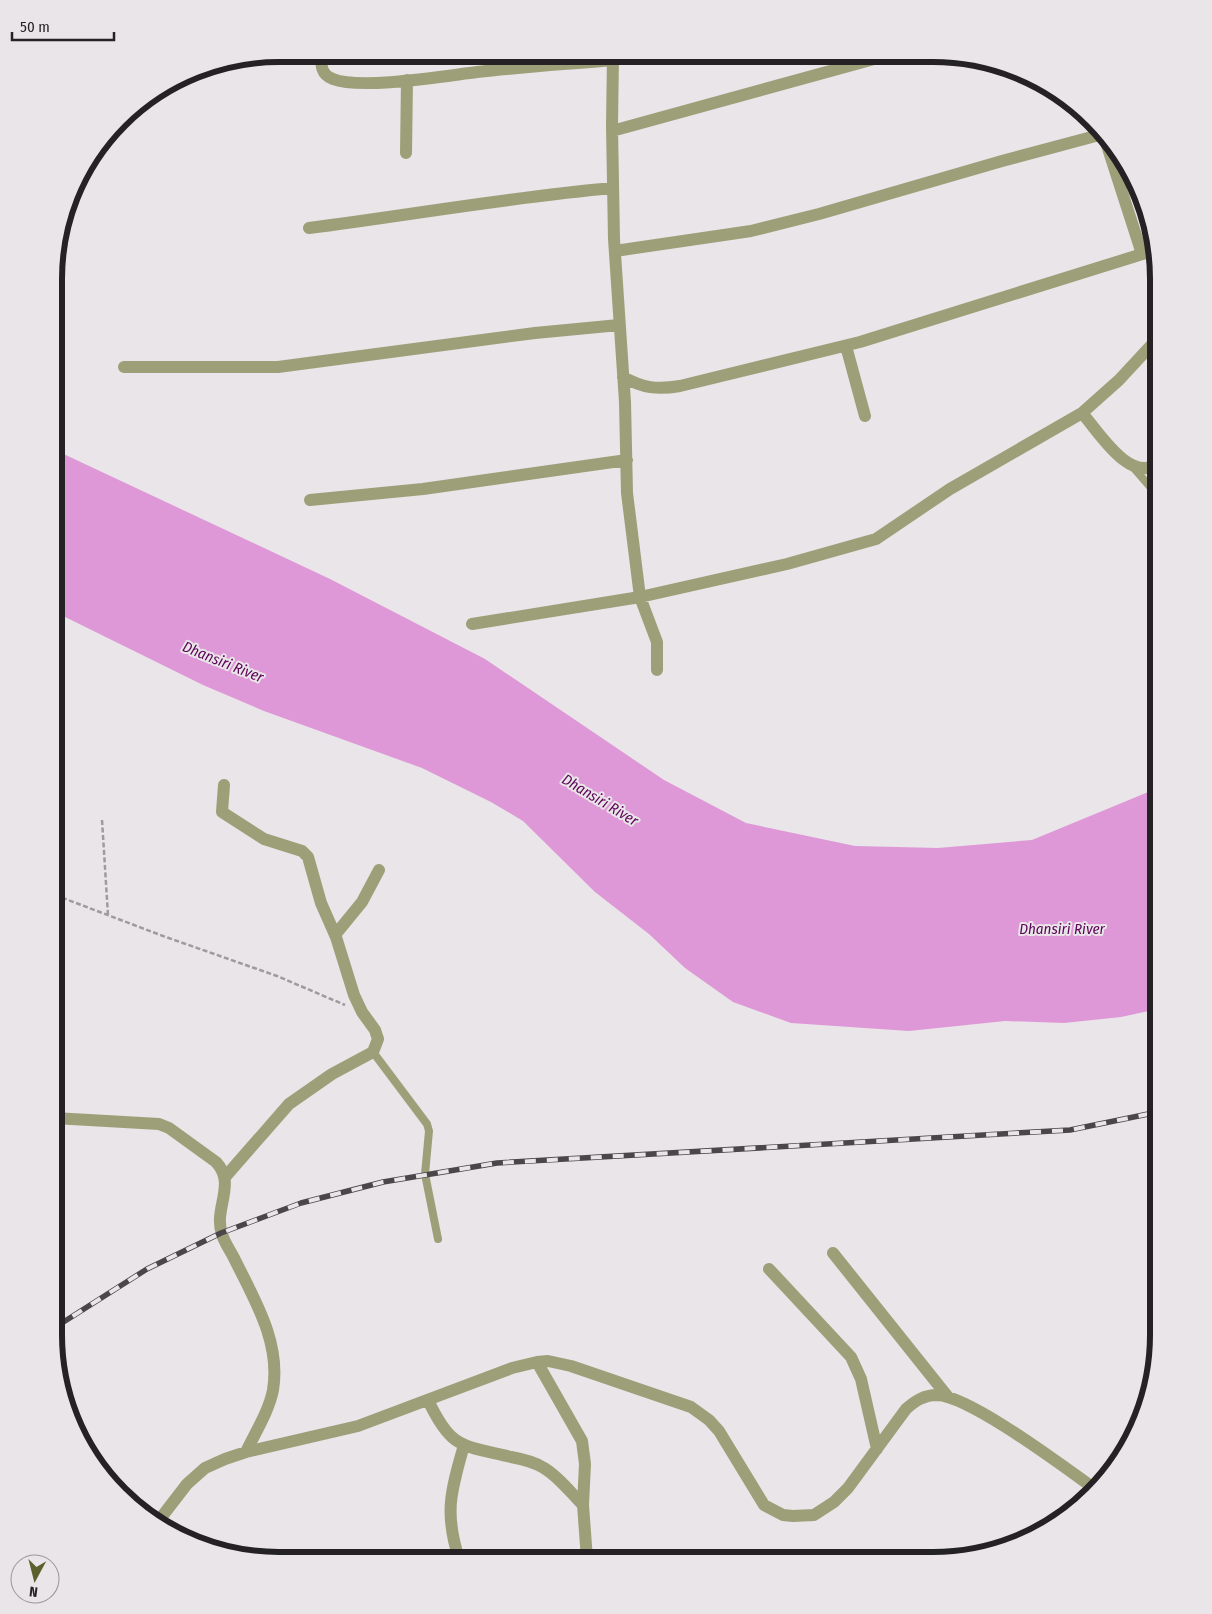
<svg xmlns="http://www.w3.org/2000/svg" width="1212" height="1614" font-family="'Fira Sans Condensed',sans-serif">
  <rect width="100%" height="100%" fill="#e9e5e8"/>
  <!-- water -->
  <path fill="#de97d7" d="M55,450L330,579L485,659L664,780L746,823L855,846L938,848L1032,840L1158,788V1009L1121,1017L1064,1023L1005,1021L909,1031L791,1023L733,1002L685,968L649,934L595,892L523,821L491,802L422,768L264,711L203,685L55,612Z"/>
  <g fill="none" stroke-linecap="round" stroke-linejoin="round">
    <!-- path -->
    <path stroke="#9e9a9d" stroke-width="2.5" stroke-dasharray="5 2.5" stroke-linecap="butt" d="M102,820L108,915
      M55,895L163,936L277,976L345,1005"/>
    <!-- service -->
    <path stroke="#9d9f79" stroke-width="8" d="M1132,466L1158,496
      M373,1052L427,1124L429,1131L425,1174L438,1239"/>
    <!-- minor -->
    <path stroke="#9d9f79" stroke-width="12" d="M321,54C321,65 321,75 333,79C361,90 444,76 477,72C522,67 568,64 613,60
      M613,55L612,126L614,239L625,402L627,493L640,597L657,642V670
      M1102,130L1142,254
      M612,131L885,56
      M406,153L407,80
      M309,228C410,215 511,197 613,188
      M615,251L751,231L819,214L1002,161L1103,134
      M846,346L865,416
      M124,367H278L535,333L619,325
      M623,377C643,388 657,390 680,386L860,342L1152,251
      M1082,413C1099,432 1129,483 1158,464
      M310,500L423,489L627,460
      M472,624L640,597L787,564L876,539L950,489L1082,413L1119,380L1158,338
      M224,785L222,812L264,839L302,851L308,857L321,903L336,937L354,995L362,1012L375,1030L378,1039L373,1052L332,1074L289,1104L226,1176
      M335,935L362,902L379,870
      M54,1118L159,1124L169,1128L216,1162C237,1184 213,1209 222,1234C224,1242 230,1250 234,1258C254,1299 281,1342 273,1390C269,1411 255,1433 246,1452
      M833,1253L948,1397
      M769,1269L851,1357L861,1379L877,1449
      M537,1362L582,1441L585,1464L583,1505L587,1559
      M428,1400C451,1449 461,1445 511,1457C522,1459 535,1462 544,1468C559,1477 571,1493 583,1505
      M157,1523L187,1484L205,1468L225,1459L246,1452L358,1426L512,1368L537,1362L548,1361L571,1366L691,1407L709,1420L719,1431L764,1505L783,1515L793,1516L814,1515L834,1502L848,1488L906,1409C915,1401 924,1395 937,1395C970,1396 1064,1467 1095,1489
      M459,1559C444,1512 451,1491 464,1445"/>
    <!-- rail casing -->
    <g stroke="#494749" stroke-width="5.5">
      <path id="rail" d="M54,1328L147,1269L221,1233L301,1203L383,1182L497,1163L1070,1130L1158,1112"/>
    </g>
    <!-- rail -->
    <use href="#rail" stroke="#e9e5e8" stroke-width="4" stroke-dasharray="11" stroke-linecap="butt"/>
  </g>
  <g text-anchor="middle" dominant-baseline="central" stroke-width="4" stroke-linejoin="round" paint-order="stroke">
    <!-- water labels -->
    <g font-size="15" font-style="italic" fill="#5d0459" stroke="#e9e5e8">
      <text transform="translate(223 662) rotate(22)">Dhansiri River</text>
      <text transform="translate(600 800) rotate(31)">Dhansiri River</text>
      <text x="1062" y="929">Dhansiri River</text>
    </g>
  </g>
  <!-- crop -->
  <path d="M0 0H1212V1614H0ZM279 62H933A217 217 0 0 1 1150 279V1335A217 217 0 0 1 933 1552H279A217 217 0 0 1 62 1335V279A217 217 0 0 1 279 62Z" fill="#e9e5e8" fill-rule="evenodd"/>
  <path fill="none" stroke="#242224" stroke-width="6" d="M279 62H933A217 217 0 0 1 1150 279V1335A217 217 0 0 1 933 1552H279A217 217 0 0 1 62 1335V279A217 217 0 0 1 279 62Z"/>
  <!-- north arrow -->
  <g transform="translate(35 1579) rotate(187)"><circle r="24" fill="#e9e5e8" stroke="#9a979a"/>
  <path d="M0-4L9 19L0 12L-9 19Z" fill="#5d5f2c"/>
  <text y="-8" font-size="14" font-weight="bold" text-anchor="middle" fill="#242224">N</text>
  </g>
  <!-- scale -->
  <path d="M12 32v8h102v-8" fill="none" stroke="#242224" stroke-width="2.5"/>
  <text x="20" y="32" font-size="15" fill="#242224" stroke="#e9e5e8" stroke-width="4" paint-order="stroke">50 m</text>
</svg>
